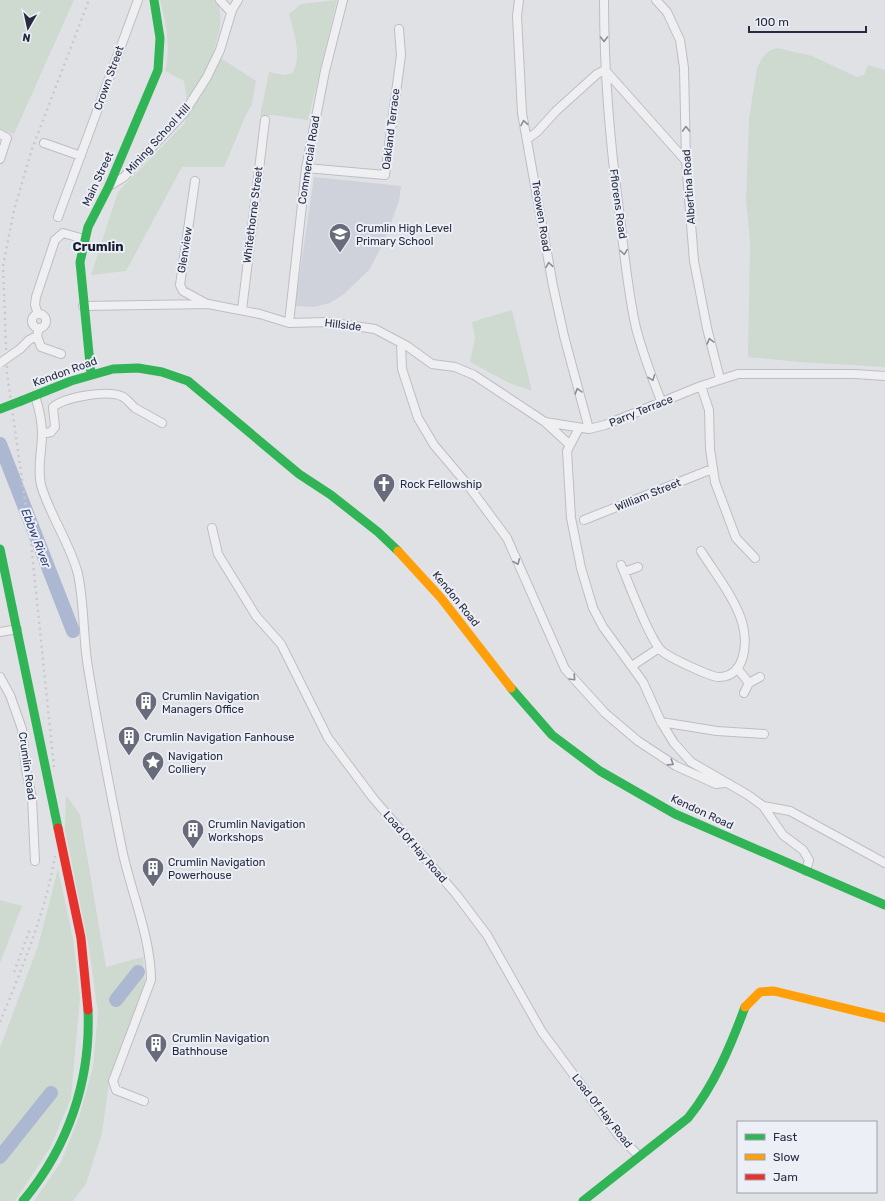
<svg xmlns="http://www.w3.org/2000/svg" width="885" height="1201" font-family="Rubik,sans-serif">
  <rect width="100%" height="100%" fill="#e0e1e5"/>
  <!-- built -->
  <path fill="#d0d2db" d="M314,177L401,186L399,201L385,239L370,269L344,294L330,303L314,307L295,306Z"/>
  <!-- green -->
  <path fill="#ced9d0" d="M0,0H74L14,134L0,129Z
    M160,0H217C224,21 219,33 213,53L256,81L252,104L246,115L224,167H182L126,271L91,275L118,192L185,123L187,100L184,81L165,71C171,47 166,24 160,0Z
    M337,0L308,120L272,115L260,116L269,72L284,75L293,73C302,55 294,33 289,14L301,4Z
    M777,48L812,56L857,77L864,75L868,65L885,70V367L799,362L748,357L750,242L746,200L749,119L757,68L762,58L769,51Z
    M512,310L532,391L509,383L470,362L475,338L472,322Z
    M66,795L80,815L106,967L143,957L145,982L109,1083L102,1133L86,1184L73,1201H34L61,1162L79,1117L93,1067L98,1013L89,948L65,830Z
    M58,869L73,939L80,997L71,1098L50,1148L15,1201H0V1048L38,946Z
    M0,900L22,906L0,963Z"/>
  <g fill="none" stroke-linecap="round" stroke-linejoin="round">
    <!-- river -->
    <path stroke="#acb8d2" stroke-width="14" d="M0,444L73,631
      M116,1000L138,972
      M0,1157L51,1093"/>
    <!-- street casing -->
    <g stroke="#bdbec3" stroke-width="10">
      <path id="street" d="M220,0L231,12
        M519,0L517,16L522,113L553,286L564,336L589,429
        M604,0C604,73 610,145 620,217C624,254 628,292 636,328C643,354 652,378 662,403
        M656,0L667,12L680,40L684,68L686,161L694,261L707,328L720,379
        M0,134L7,138L0,159
        M527,139L537,132L556,111L597,74L605,70L686,161
        M44,143L81,156
        M306,168L385,175L401,55L399,29
        M195,181L180,285L183,291L207,304
        M109,186L124,177L184,113L207,77L220,50L232,10L238,0
        M58,217L138,0
        M83,306L208,304L260,314L289,323L326,322L375,329L407,346L432,364L455,367L474,375L545,422L589,429L605,425L701,386L738,374H855L885,376
        M242,310L265,120
        M38,314L35,305L36,297L55,240L63,233L84,239
        M32 321a7 7 0 1 1 14 0a7 7 0 1 1-14 0Z
        M289,323L306,168L325,71L343,0
        M39,328L37,336L41,347L61,354
        M401,343L402,369L418,418L434,445L467,484L507,538L565,669L605,713L638,741L676,766L716,784L725,783
        M20,349L29,340L37,336
        M701,386L709,410L710,449L715,482L736,538L755,558
        M35,396C39,408 42,421 42,434C42,451 37,468 41,485C50,516 70,543 78,574C84,603 83,632 87,661C97,725 110,790 123,854C132,894 151,939 151,980L113,1081L116,1090L144,1101
        M545,422L570,445
        M579,428L567,451L571,518L581,568L593,608L603,627L643,682L661,722L674,743L691,762L748,795L763,806L783,835L803,850L809,860L806,871
        M42,434L51,432L55,427L53,407C65,397 107,390 121,396C127,398 130,404 135,408C144,413 153,418 162,423
        M584,520L712,469
        M212,528L218,554L256,616L281,644L328,738L373,798L456,894L487,935L542,1032L619,1136L638,1155
        M621,565C629,583 650,642 663,652C671,658 710,677 719,677C746,677 748,641 742,622C735,598 714,572 701,551
        M624,572L638,567
        M0,632L17,629
        M632,666L659,648
        M737,668L749,683
        M0,677L10,695L22,729L26,770L32,798L35,861
        M744,693L749,683L760,677
        M661,722L717,731L764,734
        M763,806L790,811L885,863"/>
    </g>
    <!-- street -->
    <use href="#street" stroke="#efeff2" stroke-width="8"/>
    <!-- fast -->
    <path stroke="#30b455" stroke-width="9" d="M91,374L80,262L88,227L109,186L158,70L160,38L154,0
      M21,401L71,381L113,369L138,368L162,372L188,381L299,474L331,495L378,532L398,551
      M0,549L58,828
      M511,688L552,735L600,771L675,814L885,905
      M23,1201C68,1147 91,1081 88,1010
      M583,1201L688,1118C714,1086 731,1045 745,1007"/>
    <!-- slow -->
    <path stroke="#ff9f0a" stroke-width="9" d="M398,551L441,598L511,688
      M745,1007L760,992L774,991L885,1018"/>
    <!-- jam -->
    <path stroke="#e5322d" stroke-width="9" d="M58,828L81,938L88,1010"/>
    <!-- rail -->
    <path stroke="#c8c9cd" stroke-width="2.5" stroke-dasharray="2 4" stroke-linecap="butt" d="M54,767L31,543L7,373L3,266L14,210L32,149L89,0
      M14,972L30,929
      M0,1022C22,968 45,914 55,856"/>
    <!-- street-bridge casing -->
    <g stroke="#bdbec3" stroke-width="10" stroke-linecap="butt">
      <path id="street-bridge" d="M0,363L20,349"/>
    </g>
    <!-- street-bridge -->
    <use href="#street-bridge" stroke="#efeff2" stroke-width="8"/>
    <!-- fast-bridge -->
    <path stroke="#30b455" stroke-width="9" d="M0,409L21,401"/>
  </g>
  <!-- one-way arrows -->
  <defs><path id="oneway-chevron" d="M-2-3.5L2.5 0L-2 3.5" fill="none" stroke-width="1.6" stroke-linecap="round" stroke-linejoin="round"/></defs>
  <g stroke="#8a8d99">
    <use href="#oneway-chevron" transform="translate(604 39) rotate(90)"/>
    <use href="#oneway-chevron" transform="translate(524 123) rotate(-101)"/>
    <use href="#oneway-chevron" transform="translate(686 129) rotate(-91)"/>
    <use href="#oneway-chevron" transform="translate(624 252) rotate(82)"/>
    <use href="#oneway-chevron" transform="translate(549 265) rotate(-99)"/>
    <use href="#oneway-chevron" transform="translate(710 341) rotate(-105)"/>
    <use href="#oneway-chevron" transform="translate(652 378) rotate(69)"/>
    <use href="#oneway-chevron" transform="translate(578 391) rotate(-106)"/>
    <use href="#oneway-chevron" transform="translate(517 562) rotate(67)"/>
    <use href="#oneway-chevron" transform="translate(573 678) rotate(47)"/>
    <use href="#oneway-chevron" transform="translate(671 763) rotate(33)"/>
  </g>
  <!-- icons -->
  <defs>
    <g id="school-pin" transform="scale(1.15)"><path d="M0 17L-7.5 6A9.5 9.5 0 1 1 7.5 6Z" fill="#676b7a" stroke="#edeff6"/><path d="M0-5L7-2L0 1L-7-2ZM-4 1L0 2.5L4 1V4Q0 6-4 4Z" fill="#fff"/></g>
    <g id="church-pin" transform="scale(1.15)"><path d="M0 17L-7.5 6A9.5 9.5 0 1 1 7.5 6Z" fill="#676b7a" stroke="#edeff6"/><path d="M-1.2-6h2.4v3.5h3.3v2.4h-3.3V6h-2.4V-.1h-3.3v-2.4h3.3Z" fill="#fff"/></g>
    <g id="building-pin" transform="scale(1.15)"><path d="M0 17L-7.5 6A9.5 9.5 0 1 1 7.5 6Z" fill="#676b7a" stroke="#edeff6"/><path d="M-4-6H4V6H1V3H-1V6H-4ZM-2.5-4.3h1.7v1.8h-1.7ZM.8-4.3h1.7v1.8H.8ZM-2.5-1h1.7V.8h-1.7ZM.8-1h1.7V.8H.8Z" fill="#fff"/></g>
    <g id="sight-pin" transform="scale(1.15)"><path d="M0 17L-7.5 6A9.5 9.5 0 1 1 7.5 6Z" fill="#676b7a" stroke="#edeff6"/><path d="M0-6L1.8-2.2L6-1.7L2.9 1.2L3.7 5.4L0 3.3L-3.7 5.4L-2.9 1.2L-6-1.7L-1.8-2.2Z" fill="#fff"/></g>
  </defs>
  <g fill-rule="evenodd">
    <use href="#school-pin" x="340" y="234"/>
    <use href="#church-pin" x="384" y="484"/>
    <use href="#building-pin" x="146" y="702"/>
    <use href="#building-pin" x="129" y="737"/>
    <use href="#sight-pin" x="153" y="762"/>
    <use href="#building-pin" x="193" y="830"/>
    <use href="#building-pin" x="153" y="868"/>
    <use href="#building-pin" x="156" y="1044"/>
  </g>
  <g text-anchor="middle" dominant-baseline="central" stroke-width="4" stroke-linejoin="round" paint-order="stroke">
    <!-- street labels -->
    <g font-size="11" fill="#262b40" stroke="#edeff6">
      <text transform="translate(109 78) rotate(-70)">Crown Street</text>
      <text transform="translate(391 129) rotate(-83)">Oakland Terrace</text>
      <text transform="translate(158 139) rotate(-48)">Mining School Hill</text>
      <text transform="translate(309 160) rotate(-81)">Commercial Road</text>
      <text transform="translate(98 179) rotate(-65)">Main Street</text>
      <text transform="translate(689 187) rotate(-94)">Albertina Road</text>
      <text transform="translate(618 204) rotate(82)">Fflorens Road</text>
      <text transform="translate(253 215) rotate(-83)">Whitethorne Street</text>
      <text transform="translate(541 216) rotate(81)">Treowen Road</text>
      <text transform="translate(185 250) rotate(-81)">Glenview</text>
      <text transform="translate(343 325) rotate(7)">Hillside</text>
      <text transform="translate(65 372) rotate(-20)">Kendon Road</text>
      <text transform="translate(641 411) rotate(-22)">Parry Terrace</text>
      <text transform="translate(648 495) rotate(-22)">William Street</text>
      <text transform="translate(456 599) rotate(51)">Kendon Road</text>
      <text transform="translate(27 766) rotate(82)">Crumlin Road</text>
      <text transform="translate(702 812) rotate(25)">Kendon Road</text>
      <text transform="translate(415 847) rotate(49)">Load Of Hay Road</text>
      <text transform="translate(602 1111) rotate(52)">Load Of Hay Road</text>
    </g>
    <!-- poi labels -->
    <g font-size="11" fill="#262b40" stroke="#edeff6" text-anchor="start">
      <text x="356" y="228">Crumlin High Level<tspan x="356" dy="13">Primary School</tspan></text>
      <text x="400" y="484">Rock Fellowship</text>
      <text x="162" y="696">Crumlin Navigation<tspan x="162" dy="13">Managers Office</tspan></text>
      <text x="144" y="737">Crumlin Navigation Fanhouse</text>
      <text x="168" y="756">Navigation<tspan x="168" dy="13">Colliery</tspan></text>
      <text x="208" y="824">Crumlin Navigation<tspan x="208" dy="13">Workshops</tspan></text>
      <text x="168" y="862">Crumlin Navigation<tspan x="168" dy="13">Powerhouse</tspan></text>
      <text x="172" y="1038">Crumlin Navigation<tspan x="172" dy="13">Bathhouse</tspan></text>
    </g>
    <!-- water labels -->
    <g font-size="12" font-style="italic" fill="#2e4176" stroke="#edeff6">
      <text transform="translate(36 538) rotate(69)">Ebbw River</text>
    </g>
    <!-- quarter labels -->
    <g font-size="13" font-weight="bold" fill="#181c30" stroke="#edeff6">
      <text x="98" y="246">Crumlin</text>
    </g>
  </g>
  <!-- legend -->
  <rect x="737" y="1121" width="140" height="72" fill="#edeff6" stroke="#9da1ad"/>
  <rect x="745" y="1134" width="20" height="6" fill="#30b455" stroke="#9da1ad"/>
  <text x="773" y="1141" font-size="12" fill="#262b40">Fast</text>
  <rect x="745" y="1154" width="20" height="6" fill="#ff9f0a" stroke="#9da1ad"/>
  <text x="773" y="1161" font-size="12" fill="#262b40">Slow</text>
  <rect x="745" y="1174" width="20" height="6" fill="#e5322d" stroke="#9da1ad"/>
  <text x="773" y="1181" font-size="12" fill="#262b40">Jam</text>
  <!-- north arrow -->
  <g transform="translate(28 28) rotate(189)" stroke="#edeff6" stroke-width="3" paint-order="stroke">
  <path d="M0-3L7 15L0 10L-7 15Z" fill="#262b40"/>
  <text y="-6" font-size="11" font-weight="bold" text-anchor="middle" fill="#262b40">N</text>
  </g>
  <!-- scale -->
  <path d="M749 26v6h117v-6" fill="none" stroke="#262b40" stroke-width="2"/>
  <text x="755" y="26" font-size="12" fill="#262b40" stroke="#edeff6" stroke-width="3" paint-order="stroke">100 m</text>
</svg>
